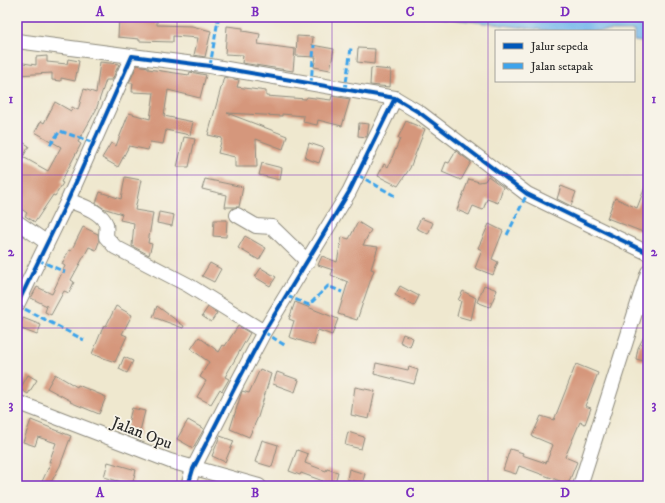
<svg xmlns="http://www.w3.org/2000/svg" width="665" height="503" font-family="'IM FELL DW Pica',serif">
  <rect width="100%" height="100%" fill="#f7f3e8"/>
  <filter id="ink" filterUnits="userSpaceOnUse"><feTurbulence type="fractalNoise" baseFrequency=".025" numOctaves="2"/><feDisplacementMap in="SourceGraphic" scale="8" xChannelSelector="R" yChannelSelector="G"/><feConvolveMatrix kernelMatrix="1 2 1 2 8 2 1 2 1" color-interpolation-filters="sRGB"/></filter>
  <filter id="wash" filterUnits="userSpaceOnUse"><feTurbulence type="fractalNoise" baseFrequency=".012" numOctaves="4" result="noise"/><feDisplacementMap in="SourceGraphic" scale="16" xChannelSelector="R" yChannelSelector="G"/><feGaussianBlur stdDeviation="0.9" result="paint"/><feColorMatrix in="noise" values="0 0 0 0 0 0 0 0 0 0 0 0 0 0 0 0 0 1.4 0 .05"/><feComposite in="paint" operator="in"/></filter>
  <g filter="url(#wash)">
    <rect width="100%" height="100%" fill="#efe8cf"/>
    <!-- water -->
    <path fill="#77b9ec" stroke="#51728c" d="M436,17H648V43L634,41V31H551Z"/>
    <g id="blocks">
      <!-- building -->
      <path fill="#d5977b" d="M119,17H157V25L192,26L211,31L205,57L194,55L198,38L173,36V42L139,41V39L118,37Z
        M227,26L243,28V31L260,34L258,44L295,49L293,71L242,63L243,55L225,54Z
        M297,36L313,37L312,45L334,49L330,70L314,67L316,57L296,56Z
        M358,48L375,49L374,64L357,62Z
        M47,56V62L67,64L68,59L79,61L75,81L61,78V81L52,80V73L17,75V62L36,65V57Z
        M100,62L119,64L112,80H106L96,110L78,142L81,144L61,182L63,183L55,196L53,195L35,222L25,216L27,213L17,206V186L23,177L17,173V148L21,141L29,146L23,157L48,171L61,147L35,132L41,121L44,123L55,102L71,111L72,107L78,110L84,89L96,93Z
        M137,65L148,67V69L189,75L190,72L206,75L200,98L168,90L164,116L193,122L190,135L166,130L163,144L150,142L148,150L129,146L118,167L102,158L111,143L116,146L129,113L150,119L154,93L132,92L133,83H129Z
        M371,68L391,70L390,87L370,85Z
        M224,77L239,80L237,87L266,91V96L306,99L307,97L331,100L332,96L350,99L342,126L318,120L317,125L303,122L304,116L282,114V116L227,113L287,136L283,149L256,139L257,167H235V157L218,153L222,138L208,135Z
        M406,121L425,129L410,168L398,186L378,176L384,164L388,167L400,139L398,138Z
        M359,123L369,124L367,137L358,136Z
        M184,137L195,139L189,167H177Z
        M309,143L324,148L319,163L305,158Z
        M456,151L471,162L461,180L442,172L446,162L449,163Z
        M262,163L282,168L280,180L259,175Z
        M488,176L503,187L498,203L487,199L483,210L473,206L469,215L457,210L469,179L479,182L485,181Z
        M125,177L141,180L135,210L153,213L148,243L152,244L149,255L132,246L134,223L120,220L122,214L103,208L96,203L100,192L121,199Z
        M205,179L243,187L239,207H225L227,195L202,189Z
        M647,182L648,234L607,218L615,198L637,208Z
        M561,186L576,192L571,206L557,199Z
        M159,212L174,215L172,226L157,223Z
        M421,218L433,223L428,234L416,228Z
        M214,220H227L226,237L213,236Z
        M358,222L371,230L363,245L378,247L371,269L374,270L357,320L338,314L348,282L331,275L333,270L318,265L322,256L337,262L342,237L349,239Z
        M489,224L503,231L492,259L498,262L493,275L475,268L482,250L478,248Z
        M83,227L98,234L99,242L96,250L89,247L71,280L74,282L69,293L64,291L51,315L45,312L47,306L31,298L37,287L52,294L65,266L62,264L69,250L71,251Z
        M245,236L266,248L259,260L238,248Z
        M210,263L221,269L214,282L202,276Z
        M261,268L276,277L270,286L255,277Z
        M484,285L497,290L490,307L477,302Z
        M400,286L419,296L414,306L395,295Z
        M463,291L476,298L471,320L457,316L461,301L458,300Z
        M295,302L338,319L332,335L318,330L314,345L289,337L294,321L289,319Z
        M116,306L132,315L122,334L127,336L115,362L92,354L104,325L106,326Z
        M157,306L184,326L183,328L153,317Z
        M208,307L217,313L211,322L202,316Z
        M23,318L41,325L37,335L19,328Z
        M238,326L250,333L225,377L229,379L222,391L220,389L211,404L197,397L206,381L200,377L209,362L191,349L199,337L219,352L223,345L225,346Z
        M648,329V362L636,359L638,348Z
        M403,334L413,338L410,347L400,342Z
        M124,357L133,361L127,373L119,369Z
        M376,363L408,370L409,367L418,370L414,384L374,374Z
        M576,364L598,373L585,406L591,408L585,424L580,422L565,457L577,462L568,484L519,466L516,474L503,470L510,449L523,453L522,455L546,463L553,445L532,436L541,416L554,420Z
        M260,369L271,374L258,417L249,437L230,429L242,391L249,393Z
        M277,372L299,380L295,392L273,384Z
        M55,374L77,387L78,385L106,397L99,414L70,402L71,401L47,388Z
        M28,375L37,380L28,394L20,389Z
        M355,387L375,391L369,419L351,415Z
        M132,408L145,411L139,435L126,431Z
        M31,420L71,436L60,466L49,486H40L51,462H49L56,443L38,437L35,446L23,442Z
        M188,420L204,429L193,448L177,439Z
        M348,432L364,437L361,449L345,445Z
        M220,436L234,441L225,462L212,456Z
        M262,440L278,445L272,467L255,462Z
        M297,450L308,454L305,463L326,471L327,469L338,472L334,486H321L323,481L301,473L300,475L289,471Z
        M108,462L136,470L132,485L104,477Z
        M349,469L365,474L362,484L347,479Z"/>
    </g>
  </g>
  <g filter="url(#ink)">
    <use href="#blocks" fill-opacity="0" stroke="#8d8a7d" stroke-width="1"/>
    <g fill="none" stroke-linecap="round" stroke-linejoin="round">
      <!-- minor casing -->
      <g stroke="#8d8a7d" stroke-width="16">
        <path id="minor" d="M17,41L132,56
          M68,200C80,205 101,211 106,224C107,228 106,233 106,237L115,247L188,285L264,332
          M237,215L256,226L272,227L308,262
          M17,222L46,242
          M17,305L68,200L132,56L210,66L395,98
          M17,402L170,461L259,486
          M188,486L193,469L235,387L264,332L349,192L395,98L420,113L527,194L648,253
          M580,486L648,272"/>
      </g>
      <!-- minor -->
      <use href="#minor" stroke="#fff" stroke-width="14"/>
      <!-- quiet -->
      <path stroke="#3ea3eb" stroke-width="3" stroke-dasharray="6 3" stroke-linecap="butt" d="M210,66L218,20
        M311,84L314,45
        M345,90L351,48
        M50,145L60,131L94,143
        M358,175L395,196
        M507,235L527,194
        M38,260L65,272
        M287,296L309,305L328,286L342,292
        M17,305L84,340
        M264,332L286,346"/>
      <!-- cycleway casing -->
      <g stroke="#f7f3e8" stroke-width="6">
        <path id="cycleway" d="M17,305L68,200L132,56L210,66L395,98
          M188,486L193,469L235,387L264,332L349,192L395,98L420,113L527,194L648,253"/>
      </g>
      <!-- cycleway -->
      <use href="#cycleway" stroke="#0057b8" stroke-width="4"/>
    </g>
  </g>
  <!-- grid -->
  <path fill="none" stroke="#7b2cbf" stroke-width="1" stroke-opacity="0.55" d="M177,17V486M332,17V486M488,17V486M17,175H648M17,328H648"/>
  <g text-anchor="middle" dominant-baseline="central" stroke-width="3.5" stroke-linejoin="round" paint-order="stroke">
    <!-- street labels -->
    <g font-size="16" fill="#2b2b2b" stroke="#f7f3e8">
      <text transform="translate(142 433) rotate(21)">Jalan Opu</text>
    </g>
  </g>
  <!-- margin -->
  <rect width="665" height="503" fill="none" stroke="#f7f3e8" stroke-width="44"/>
  <!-- legend -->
  <rect x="495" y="30" width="140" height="52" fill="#f7f3e8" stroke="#a5a39c"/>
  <rect x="503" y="43" width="20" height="6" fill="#0057b8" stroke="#a5a39c"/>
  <text x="531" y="50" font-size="12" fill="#2b2b2b">Jalur sepeda</text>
  <rect x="503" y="63" width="20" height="6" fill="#3ea3eb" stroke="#a5a39c"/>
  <text x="531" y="70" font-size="12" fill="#2b2b2b">Jalan setapak</text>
  <rect x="22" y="22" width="621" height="459" fill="none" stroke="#7b2cbf" stroke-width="1.5"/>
  <g font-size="13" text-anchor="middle" font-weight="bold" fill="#7b2cbf">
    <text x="100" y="16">A</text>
    <text x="255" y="16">B</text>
    <text x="410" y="16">C</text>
    <text x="565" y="16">D</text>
    <text x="11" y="103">1</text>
    <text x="654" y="103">1</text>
    <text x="11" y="256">2</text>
    <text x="654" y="256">2</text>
    <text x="11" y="409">3</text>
    <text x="654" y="409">3</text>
    <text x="100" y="497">A</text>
    <text x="255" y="497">B</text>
    <text x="410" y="497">C</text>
    <text x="565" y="497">D</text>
  </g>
</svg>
